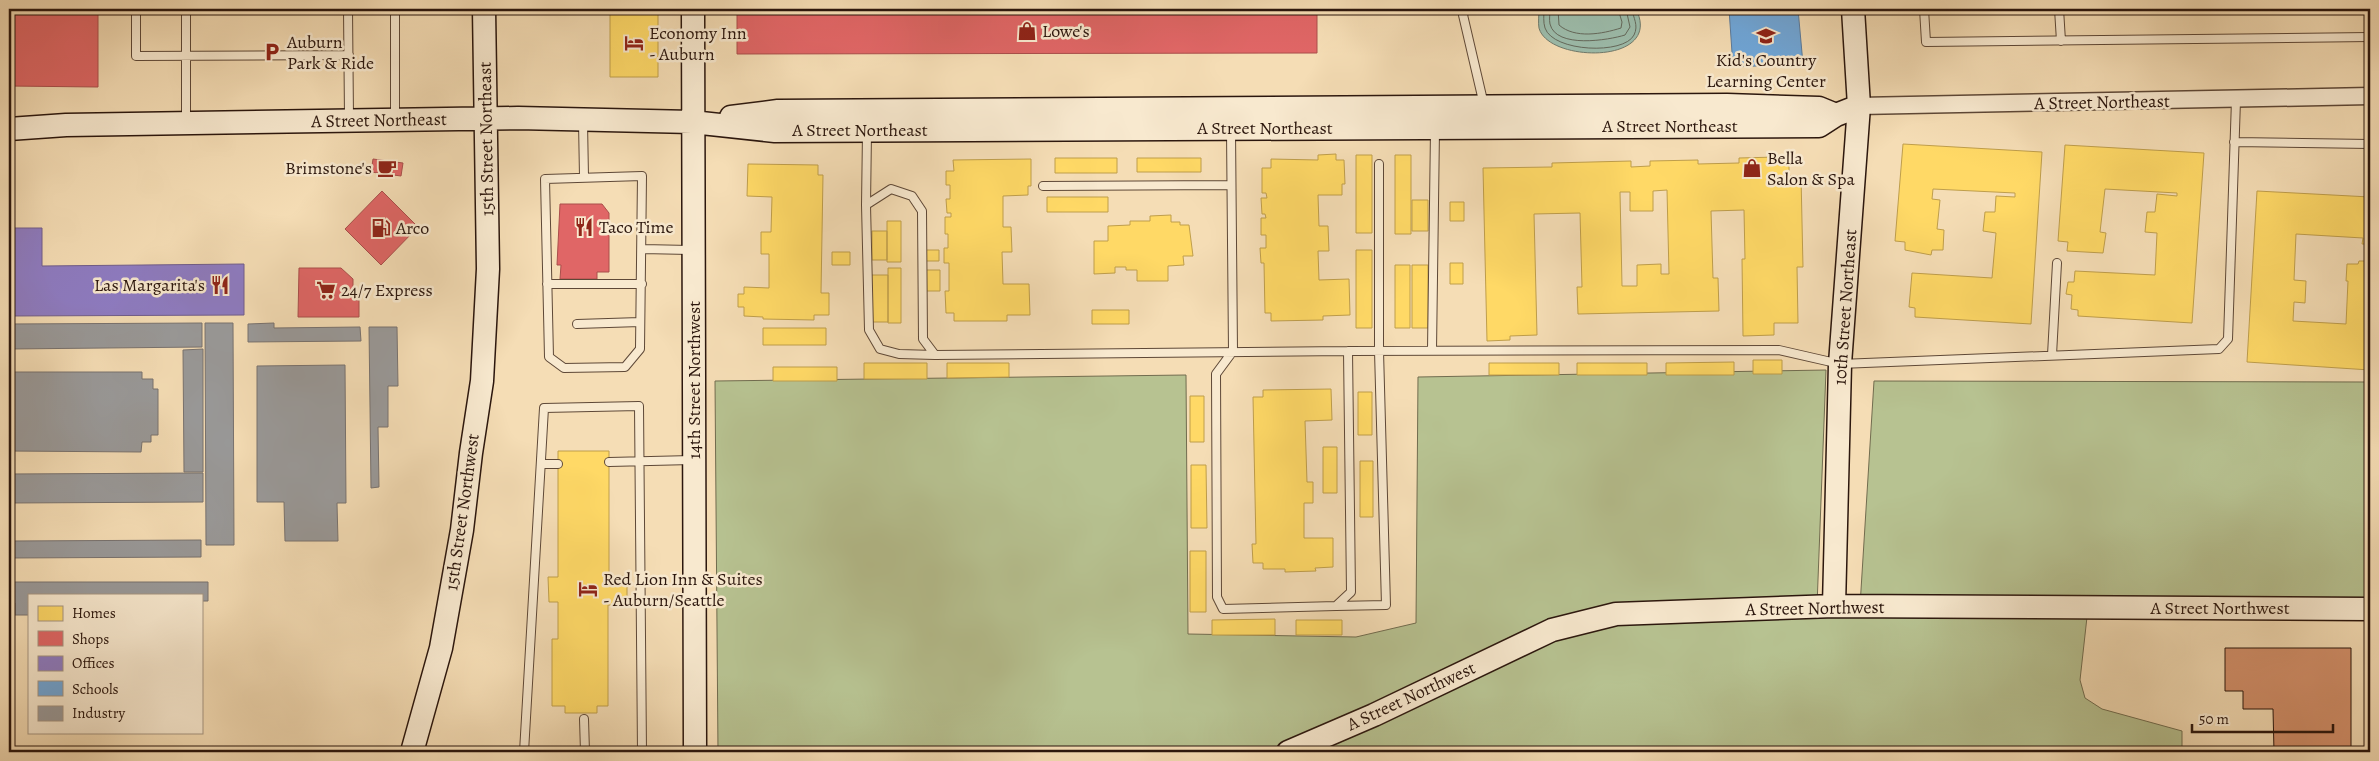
<svg xmlns="http://www.w3.org/2000/svg" width="2379" height="761" font-family="Alegreya,serif">
  <rect width="100%" height="100%" fill="#f5ddb5"/>
  <filter id="stains"><feTurbulence type="fractalNoise" baseFrequency=".004" numOctaves="4"/><feColorMatrix values="0 0 0 0 .2 0 0 0 0 .09 0 0 0 0 .02 0 0 0 .5 -.17"/></filter>
  <radialGradient id="worn" r=".72"><stop offset=".6" stop-color="#630" stop-opacity="0"/><stop offset="1" stop-color="#630" stop-opacity=".3"/></radialGradient>
  <!-- green -->
  <path fill="#b7c291" stroke="#716c4f" d="M1826,370L1817,606H1860L1874,381L2370,382V609L2088,608L2080,680L2085,698L2102,709L2182,731V752H718L715,381L1186,375L1188,634L1356,637L1416,623L1418,377Z"/>
  <!-- water -->
  <path fill="#9cbcab" stroke="#6f7a6c" d="M1539,9H1636C1664,65 1548,63 1539,28C1538,23 1539,15 1539,9Z"/>
  <!-- homes -->
  <path fill="#ffd966" stroke="#bf9e4b" fill-rule="evenodd" d="M610,9H658V77H610Z
    M1903,144L2042,152L2031,324L1915,317V308L1909,307L1912,273L1992,278L1996,233L1983,231L1985,212H1995L1996,196L2015,197V193L1933,189L1932,199L1940,200L1937,229L1944,230L1943,250H1932L1931,255L1905,250V242L1895,241Z
    M2065,145L2204,153L2192,323L2078,316V310L2071,309L2072,295L2066,294L2068,282H2074L2075,271L2155,275L2157,233L2145,232L2147,212H2155L2157,194L2177,196V193L2105,189L2100,232L2106,233L2103,253L2067,251L2068,242L2058,241Z
    M1336,154V160H1344L1345,184H1342V195H1318L1319,226H1328L1329,251H1318L1319,280L1349,279L1350,315L1323,316V320L1271,321V313H1265L1264,263H1261L1260,248H1266V235H1261V218H1266L1265,214H1262L1261,198H1267L1266,193H1262V168H1271V159L1318,160V155Z
    M1356,155H1372V233H1356Z
    M1395,155H1411V234H1395Z
    M1777,157L1778,165H1789V176H1801L1803,267H1797L1798,323H1774V335L1743,336L1742,259H1745L1744,210L1711,211L1713,278H1718L1719,311L1578,314L1577,287H1582L1580,213L1534,214L1537,335L1510,336V340L1487,341L1483,168L1552,167V163L1631,161V167L1650,166V161L1698,160V164L1739,163V158ZM1667,190L1669,274H1661V264L1637,265V286H1622L1620,192H1630V211H1653V191Z
    M1055,158H1117V173H1055Z
    M1137,158H1201V172H1137Z
    M1031,159V186H1028V195L1003,196V227H1011L1012,252H1002L1003,284H1029L1030,315H1007V321H954V313H946L945,291H949V263H944V248H948V234H945V217H951V213H947L946,199H950V185H946V171H954L953,160Z
    M748,164L818,165V175H823L821,293H829V315H814V320L763,319V317L744,316V307H738V294H744V287L769,288V254H761V232H771L772,197L747,196Z
    M2257,191L2370,197V244H2362L2363,238L2296,234L2294,280L2306,281L2305,303L2294,302L2293,321L2346,324L2348,281H2346L2347,264H2358L2359,261H2370V370L2247,362Z
    M1047,197H1108V212H1047Z
    M1412,200H1428V231H1412Z
    M1450,202H1464V221H1450Z
    M1171,215V222H1180V225H1189L1193,256H1183L1184,265L1168,266V281H1137V270H1126V267H1115V273L1094,274V241H1108V226L1130,225V221H1150V216Z
    M887,221H901V262H887Z
    M872,231H887V260H872Z
    M923,250H939V261H923Z
    M1356,250H1372V328H1356Z
    M832,252H850V265H832Z
    M1450,263H1463V284H1450Z
    M1395,265H1410V328H1395Z
    M1412,265H1428V328H1412Z
    M888,268H901V323H888Z
    M924,270H940V291H924Z
    M871,275H888V322H871Z
    M1092,310H1129V324H1092Z
    M763,328H826V345H763Z
    M1753,360H1782V374H1753Z
    M1734,362V375H1666V363Z
    M864,363H927V379H864Z
    M947,363H1009V377L947,378Z
    M1489,363H1559V375H1489Z
    M1577,363H1647V375H1577Z
    M773,367H837V381H773Z
    M1331,389L1332,420L1305,421L1307,482H1313V503H1304V538H1333V567L1315,568L1316,571L1285,572V569H1263V563H1253L1252,544H1256L1253,397H1263V390Z
    M1358,392H1372V435H1358Z
    M1190,396H1204V442H1190Z
    M1323,447H1337V493H1323Z
    M558,451H609V577L627,576V605H608V706H597V713H565V706H552V639H558V602H549L548,577H558Z
    M1360,461H1373V517H1360Z
    M1191,465H1206L1207,528H1191Z
    M1190,551H1206V612H1190Z
    M1275,619V635H1212V620Z
    M1296,620H1342V635H1296Z"/>
  <!-- shops -->
  <path fill="#e06666" stroke="#aa4e4b" d="M9,9H98V87L9,86Z
    M737,9H1317V53L737,54Z
    M373,159L403,163L401,176L371,172Z
    M382,191L418,227L381,265L345,229Z
    M560,204H602L609,213V272H597V279H560L561,265H557Z
    M299,268H341L353,279V300H359V317H298Z"/>
  <!-- offices -->
  <path fill="#8e7cc3" stroke="#705d8c" d="M9,228H42V266L244,264V315L9,316Z"/>
  <!-- schools -->
  <path fill="#6fa8dc" stroke="#5b7c9e" d="M1729,9H1798L1803,64L1733,67Z"/>
  <!-- industry -->
  <path fill="#999" stroke="#78726f" d="M202,323V347L9,349V324Z
    M205,323H233L234,545H206Z
    M274,323V328L360,327L361,341L248,342V324Z
    M369,327H397L398,386H388V427H378L379,487L371,488Z
    M203,349V472H184L183,350Z
    M345,365L346,503H337L338,541H285L284,502H257V366Z
    M9,372H142V379H153V389H158V435H151V442H142L141,452L9,451Z
    M203,473V502L9,503V474Z
    M201,540V557L9,558V544H12V541Z
    M9,582H208V601H201V595H29V615H15V603H9Z
    M215,748V752H37V750Z"/>
  <g fill="none" stroke-linecap="round" stroke-linejoin="round">
    <!-- shore -->
    <path stroke="#64695c" stroke-width="1" d="M1544,9C1544,15 1543,22 1545,28C1553,52 1624,55 1634,35C1639,25 1633,18 1632,9
      M1550,9C1550,14 1549,20 1550,24C1556,49 1609,40 1625,35L1630,27L1626,9
      M1558,9L1559,25C1575,39 1602,34 1621,28L1622,22L1618,9"/>
  </g>
  <!-- building -->
  <path fill="#d3906b" stroke="#2b160d" d="M2225,648H2351V751L2360,752H2274L2273,709H2243V691H2225Z"/>
  <g fill="none" stroke-linecap="round" stroke-linejoin="round">
    <!-- lane casing -->
    <g stroke="#5e4837" stroke-width="10">
      <path id="lane" d="M136,9V56L349,55
        M186,9V121
        M348,9L349,118
        M395,9V117
        M1466,9L1463,15L1484,105
        M1924,9L1926,42L2370,37
        M2059,9L2061,41
        M583,122L584,177
        M1231,131L1233,351L1216,374L1217,597L1223,609L1336,606L1351,592L1348,351L1779,350L1840,364L2219,349L2228,339L2236,100
        M2234,142L2370,144
        M642,176L640,349L625,367L564,368L549,357L545,179Z
        M1043,186L1231,185
        M866,205L867,132
        M642,249L690,250
        M547,284H642
        M577,324L640,322
        M1432,350L1435,130
        M935,355L899,354L880,349L869,330L866,205L891,189L912,196L922,211L923,339L935,355L1348,351
        M2052,355L2057,263
        M609,462L692,460
        M542,464H558
        M1336,606L1386,605L1379,351V164
        M584,719L585,752
        M524,752L544,408L639,406L642,752"/>
    </g>
    <!-- street casing -->
    <g stroke="#5e4837" stroke-width="19">
      <path id="street" d="M1859,106L2370,96"/>
    </g>
    <!-- secondary casing -->
    <g stroke="#2b160d" stroke-width="25">
      <path id="secondary" d="M693,9L695,752
        M731,117L778,111L1727,105L1819,108L1836,115
        M9,129L66,125L518,118L692,122L775,131L1819,126L1836,115L1859,106
        M1834,606L1840,364L1859,106L1853,9
        M412,752L441,648L462,530L471,453L482,381L488,269L484,9
        M1288,752L1374,715L1552,630L1616,614L1834,606L2370,609"/>
    </g>
    <!-- lane -->
    <use href="#lane" stroke="#f8e9cf" stroke-width="8"/>
    <!-- street -->
    <use href="#street" stroke="#f8e9cf" stroke-width="16"/>
    <!-- secondary -->
    <use href="#secondary" stroke="#f8e9cf" stroke-width="22"/>
  </g>
  <!-- icons -->
  <defs>
    <g id="shop-bare" transform="scale(1.5)"><path d="M-5-2.5h2.3a2.7 3.5 0 0 1 5.4 0H5L5.5 6h-11ZM-1.5-2.5h3a1.5 2.3 0 0 0-3 0Z" fill="#8f2418" stroke="#f8e9cf" stroke-width="2.5" paint-order="stroke"/></g>
    <g id="school-bare" transform="scale(1.5)"><path d="M0-5L7-2L0 1L-7-2ZM-4 1L0 2.5L4 1V4Q0 6-4 4Z" fill="#8f2418" stroke="#f8e9cf" stroke-width="2.5" paint-order="stroke"/></g>
    <g id="hotel-bare" transform="scale(1.5)"><path d="M-6-4.5h1.5V1H6V5H4.5V3h-9V5H-6ZM-4 0a1.8 1.8 0 1 1 3.6 0ZM.5 0V-2.5h3Q6-2.5 6 0Z" fill="#8f2418" stroke="#f8e9cf" stroke-width="2.5" paint-order="stroke"/></g>
    <g id="parking-bare" transform="scale(1.5)"><path d="M-3.5-5.5H1a3.5 3.5 0 0 1 0 7H-1V5.5H-3.5ZM-1-3.4V-.6H.8a1.4 1.4 0 0 0 0-2.8Z" fill="#8f2418" stroke="#f8e9cf" stroke-width="2.5" paint-order="stroke"/></g>
    <g id="cafe-bare" transform="scale(1.5)"><path d="M-5.5-4.5H6V0H3Q3 3.5 0 3.5H-2.5Q-5.5 3.5-5.5 0ZM3-3.2v2h1.7v-2ZM-6 4.5H4V6H-6Z" fill="#8f2418" stroke="#f8e9cf" stroke-width="2.5" paint-order="stroke"/></g>
    <g id="restaurant-bare" transform="scale(1.5)"><path d="M-5-6h1v4h1v-4h1v4h1v-4h1v5L-1.5 .5V6h-2V.5L-5-1ZM5-6V6H3V1.5H1.5Q1.5-4 5-6Z" fill="#8f2418" stroke="#f8e9cf" stroke-width="2.5" paint-order="stroke"/></g>
    <g id="fuel-bare" transform="scale(1.5)"><path d="M-5.5-6h7V0h2V4h1.3V-2.5L3-4.5l.8-.8L6-3V5H2.5V1h-1V6h-7ZM-4.2-4.7v3.2H.2V-4.7Z" fill="#8f2418" stroke="#f8e9cf" stroke-width="2.5" paint-order="stroke"/></g>
    <g id="supermarket-bare" transform="scale(1.5)"><path d="M-6-5.5h2.5l.6 2H6L4.5 2H-2.5L-4.4-4H-6ZM-1.5 3.2a1.3 1.3 0 1 0 .1 0ZM3 3.2a1.3 1.3 0 1 0 .1 0Z" fill="#8f2418" stroke="#f8e9cf" stroke-width="2.5" paint-order="stroke"/></g>
  </defs>
  <g fill-rule="evenodd">
    <use href="#shop-bare" x="1027" y="31"/>
    <use href="#school-bare" x="1766" y="36"/>
    <use href="#hotel-bare" x="634" y="43"/>
    <use href="#parking-bare" x="272" y="52"/>
    <use href="#cafe-bare" x="387" y="168"/>
    <use href="#shop-bare" x="1752" y="168"/>
    <use href="#restaurant-bare" x="584" y="227"/>
    <use href="#fuel-bare" x="381" y="228"/>
    <use href="#restaurant-bare" x="220" y="285"/>
    <use href="#supermarket-bare" x="326" y="290"/>
    <use href="#hotel-bare" x="588" y="589"/>
  </g>
  <g text-anchor="middle" dominant-baseline="central" stroke-width="5" stroke-linejoin="round" paint-order="stroke">
    <!-- poi labels -->
    <g font-size="18" fill="#2b160d" stroke="#f8e9cf" text-anchor="start">
      <text x="1042" y="31">Lowe's</text>
      <text x="649" y="33">Economy Inn<tspan x="649" dy="21">- Auburn</tspan></text>
      <text x="287" y="42">Auburn<tspan x="287" dy="21">Park &amp; Ride</tspan></text>
      <text x="1766" y="60" text-anchor="middle">Kid's Country<tspan x="1766" dy="21">Learning Center</tspan></text>
      <text x="1767" y="158">Bella<tspan x="1767" dy="21">Salon &amp; Spa</tspan></text>
      <text x="372" y="168" text-anchor="end">Brimstone's</text>
      <text x="599" y="227">Taco Time</text>
      <text x="396" y="228">Arco</text>
      <text x="205" y="285" text-anchor="end">Las Margarita's</text>
      <text x="341" y="290">24/7 Express</text>
      <text x="603" y="579">Red Lion Inn &amp; Suites<tspan x="603" dy="21">- Auburn/Seattle</tspan></text>
    </g>
    <!-- street labels -->
    <g font-size="18" fill="#2b160d" stroke="#f8e9cf">
      <text transform="translate(2102 102) rotate(-1)">A Street Northeast</text>
      <text transform="translate(379 120) rotate(-1)">A Street Northeast</text>
      <text x="1670" y="126">A Street Northeast</text>
      <text x="1265" y="128">A Street Northeast</text>
      <text x="860" y="130">A Street Northeast</text>
      <text transform="translate(486 139) rotate(-91)">15th Street Northeast</text>
      <text transform="translate(1845 307) rotate(-86)">10th Street Northeast</text>
      <text transform="translate(694 380) rotate(-90)">14th Street Northwest</text>
      <text transform="translate(462 512) rotate(-82)">15th Street Northwest</text>
      <text transform="translate(1815 608) rotate(-1)">A Street Northwest</text>
      <text x="2220" y="608">A Street Northwest</text>
      <text transform="translate(1411 696) rotate(-25)">A Street Northwest</text>
    </g>
  </g>
  <!-- margin -->
  <rect width="2379" height="761" fill="none" stroke="#f5ddb5" stroke-width="30"/>
  <rect x="10" y="10" width="2359" height="741" fill="none" stroke="#2b160d" stroke-width="2.5"/>
  <rect x="15" y="15" width="2349" height="731" fill="none" stroke="#2b160d"/>
  <!-- legend -->
  <rect x="28" y="594" width="175" height="140" fill="#f8e9cf" stroke="#a69581"/>
  <rect x="38" y="606" width="25" height="15" fill="#ffd966" stroke="#a69581"/>
  <text x="72" y="618" font-size="15" fill="#2b160d">Homes</text>
  <rect x="38" y="631" width="25" height="15" fill="#e06666" stroke="#a69581"/>
  <text x="72" y="644" font-size="15" fill="#2b160d">Shops</text>
  <rect x="38" y="656" width="25" height="15" fill="#8e7cc3" stroke="#a69581"/>
  <text x="72" y="668" font-size="15" fill="#2b160d">Offices</text>
  <rect x="38" y="681" width="25" height="15" fill="#6fa8dc" stroke="#a69581"/>
  <text x="72" y="694" font-size="15" fill="#2b160d">Schools</text>
  <rect x="38" y="706" width="25" height="15" fill="#999999" stroke="#a69581"/>
  <text x="72" y="718" font-size="15" fill="#2b160d">Industry</text>
  <!-- scale -->
  <path d="M2192 724v8h141v-8" fill="none" stroke="#2b160d" stroke-width="2.5"/>
  <text x="2199" y="724" font-size="15" fill="#2b160d" stroke="#f8e9cf" stroke-width="4" paint-order="stroke">50 m</text>
  <rect width="100%" height="100%" filter="url(#stains)"/>
  <rect width="100%" height="100%" fill="url(#worn)"/>
</svg>
